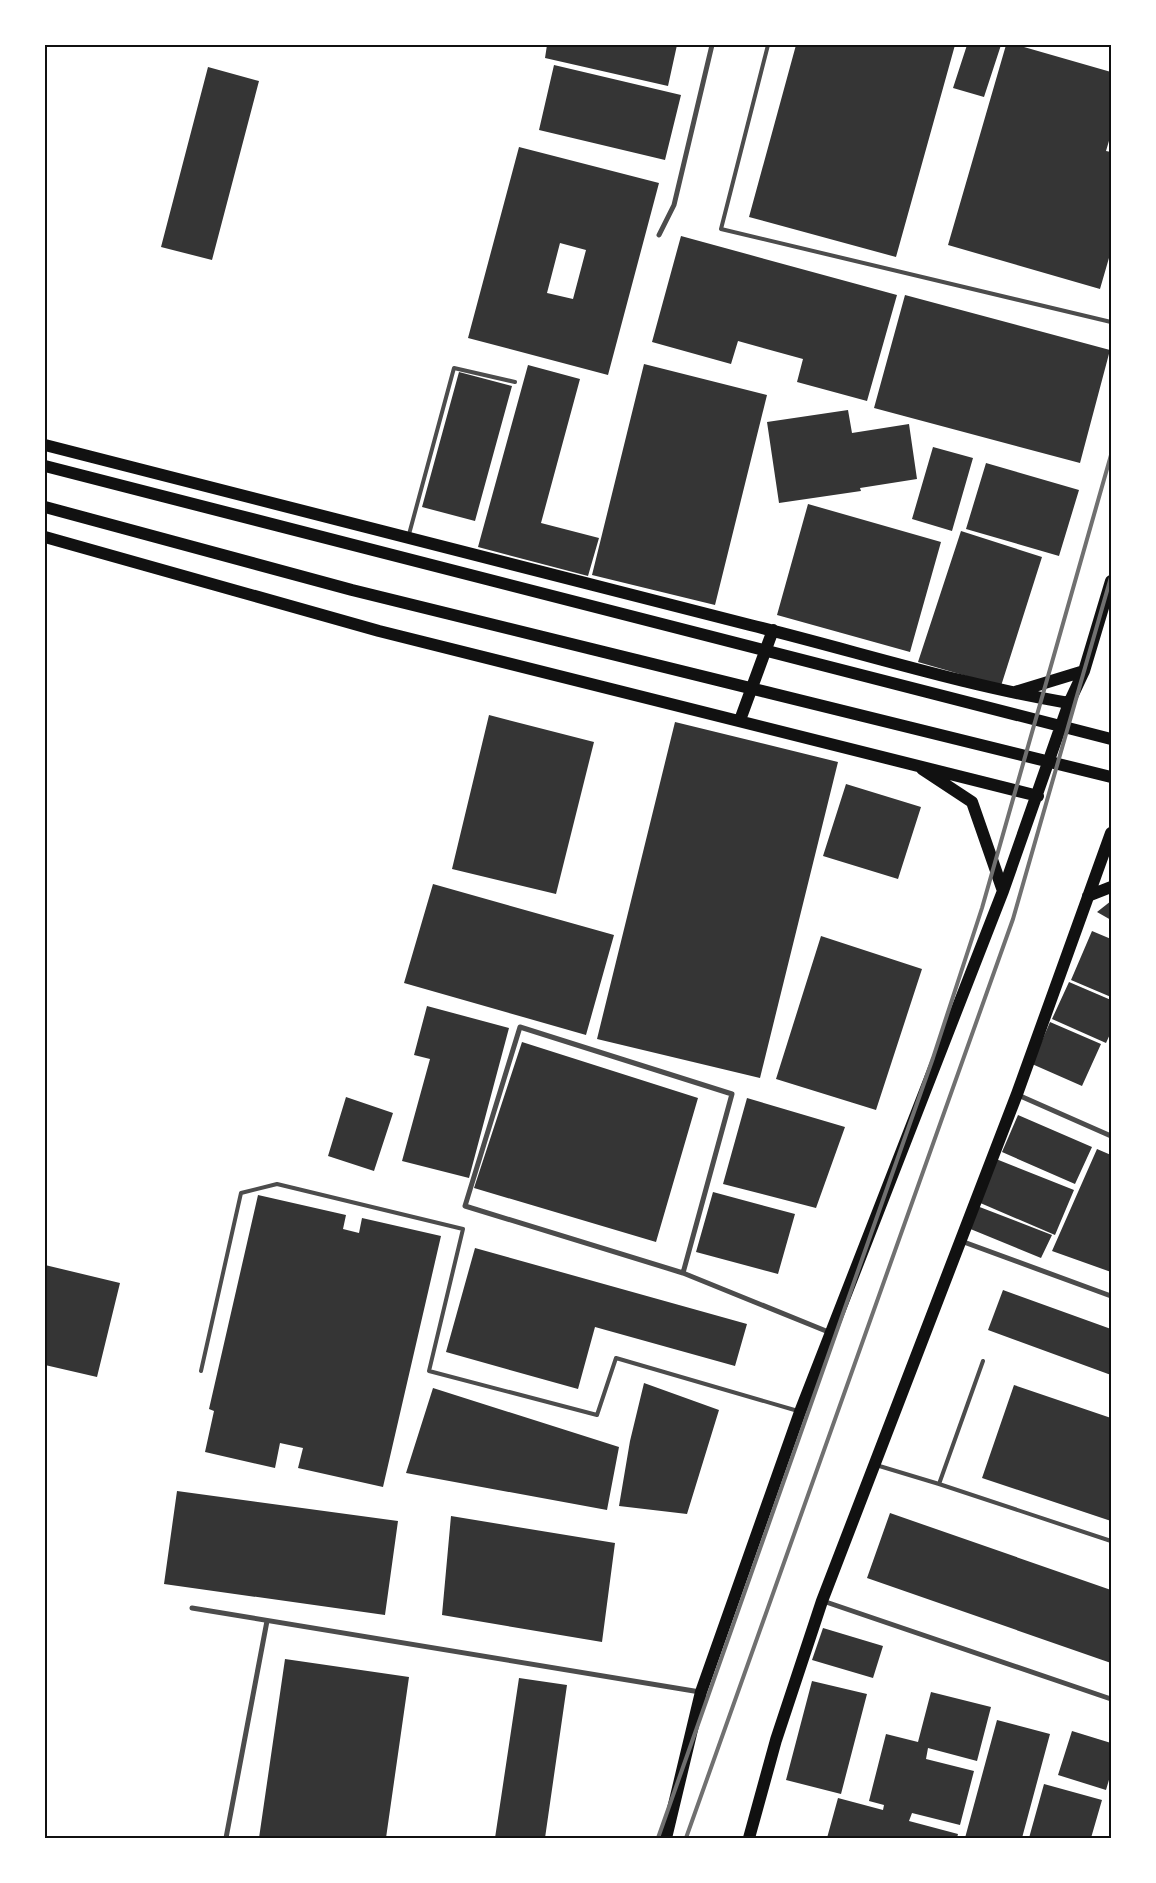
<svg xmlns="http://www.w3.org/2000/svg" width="1156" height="1883" font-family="'Roboto Serif',serif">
  <rect width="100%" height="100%" fill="#fff"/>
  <!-- building -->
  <path fill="#353535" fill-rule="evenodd" d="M547,45H677L668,86L545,58Z
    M796,45H955L896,257L749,217Z
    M967,45H1001L984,97L953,88Z
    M1006,45H1017L1111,72V134L1106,151L1111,152V251L1100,289L948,245Z
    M554,65L681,95L665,160L539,130Z
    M208,67L259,81L212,260L161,247Z
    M519,147L659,183L608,375L468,338ZM560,243L586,250L573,299L547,293Z
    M681,236L897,295L867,401L797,382L803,359L738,341L731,364L652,342Z
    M905,295L1110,350L1080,463L874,408Z
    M644,364L767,395L715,605L592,575Z
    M528,365L580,379L541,523L599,538L588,576L478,547Z
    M459,372L512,386L475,521L422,507Z
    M848,410L852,433L909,424L917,479L860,488L861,491L779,503L767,422Z
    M933,447L973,458L952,531L912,519Z
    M986,463L1079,490L1059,556L966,529Z
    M808,504L941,542L910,652L777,615Z
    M961,531L1042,557L1001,686L918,662Z
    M489,715L594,742L556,894L452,869Z
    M675,722L838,762L760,1078L597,1039Z
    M846,784L921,807L898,879L823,856Z
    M433,884L614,935L586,1035L404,983Z
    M1111,901V920L1097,912Z
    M1092,931L1111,939V997L1071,980Z
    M821,936L922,969L876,1110L776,1079Z
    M1069,982L1111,1000V1032L1106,1043L1052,1019Z
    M427,1006L509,1028L469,1178L402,1161L430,1059L414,1055Z
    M1050,1022L1101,1044L1082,1086L1032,1064Z
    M522,1042L698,1098L656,1242L474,1188Z
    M346,1097L393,1113L374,1171L328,1156Z
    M747,1098L845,1127L816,1208L723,1184Z
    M1018,1115L1092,1147L1075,1184L1002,1152Z
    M1097,1149L1111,1155V1272L1052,1251Z
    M996,1159L1074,1190L1055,1235L978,1202Z
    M713,1192L795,1214L778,1274L696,1252Z
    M258,1195L346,1215L343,1229L359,1233L362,1218L441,1236L383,1487L298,1468L303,1448L280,1443L275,1468L205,1452L214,1411L209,1409Z
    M977,1206L1052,1235L1041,1258L968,1228Z
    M475,1248L747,1324L735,1366L595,1327L578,1389L446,1352Z
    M45,1265L120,1283L97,1377L45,1365Z
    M1003,1290L1111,1329V1375L988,1330Z
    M644,1383L719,1410L687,1514L619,1506L630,1441Z
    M1014,1385L1111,1418V1521L982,1478Z
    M433,1388L619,1447L607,1510L406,1473Z
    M177,1491L398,1521L385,1615L164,1584Z
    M890,1513L1111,1590V1663L867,1578Z
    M451,1516L615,1543L602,1642L442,1615Z
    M823,1628L883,1646L873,1678L812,1660Z
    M285,1659L409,1677L386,1838H259Z
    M519,1678L567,1685L545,1838H495Z
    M812,1681L867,1694L841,1794L786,1780Z
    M931,1692L991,1707L977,1761L928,1748L926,1759L974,1771L960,1825L912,1813L909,1821L958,1834L957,1838H827L838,1798L883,1810L884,1805L869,1801L886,1734L918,1742Z
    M997,1720L1050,1734L1022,1838H965Z
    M1072,1731L1111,1743V1773L1106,1790L1058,1775Z
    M1044,1784L1102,1800L1091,1838H1029Z"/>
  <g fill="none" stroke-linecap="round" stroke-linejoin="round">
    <!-- service -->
    <path stroke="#4c4c4c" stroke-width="4" d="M768,45L721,229L1111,322
      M408,538L454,368L515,382
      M983,1361L939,1484L1111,1541
      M201,1371L241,1193L277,1184L463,1229L429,1371L597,1415L616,1358L798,1411
      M876,1465L939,1484"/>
    <!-- minor -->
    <path stroke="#4c4c4c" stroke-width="5" d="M659,235L674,205L712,45
      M1018,1095L1111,1136
      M961,1241L1111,1296
      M683,1273L732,1094L520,1027L465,1206L683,1273L831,1333
      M823,1601L1111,1699
      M192,1608L700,1692
      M226,1838L267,1621"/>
    <!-- primary -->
    <path stroke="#111" stroke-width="12" d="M45,445C279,507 514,567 750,625C856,651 961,685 1069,703
      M45,466L1111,739
      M45,507L352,590L1111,777
      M45,537L379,631L1038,796
      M1015,692L1084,671
      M740,720L773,630
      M922,769L972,802L1003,891
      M1088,896L1111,887
      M666,1838L701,1692L800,1412L1003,891L1069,703L1084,671L1111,581
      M749,1838L776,1740L822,1601L1017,1094L1111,833"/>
    <!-- rail -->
    <path stroke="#707070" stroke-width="4" d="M658,1838L933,1058L982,908L1111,455
      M686,1838L1013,919L1111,577"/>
  </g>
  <!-- border -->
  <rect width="1156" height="1883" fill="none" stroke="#ffffff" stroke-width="92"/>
  <rect x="46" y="46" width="1064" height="1791" fill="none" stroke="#111" stroke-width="2"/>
</svg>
